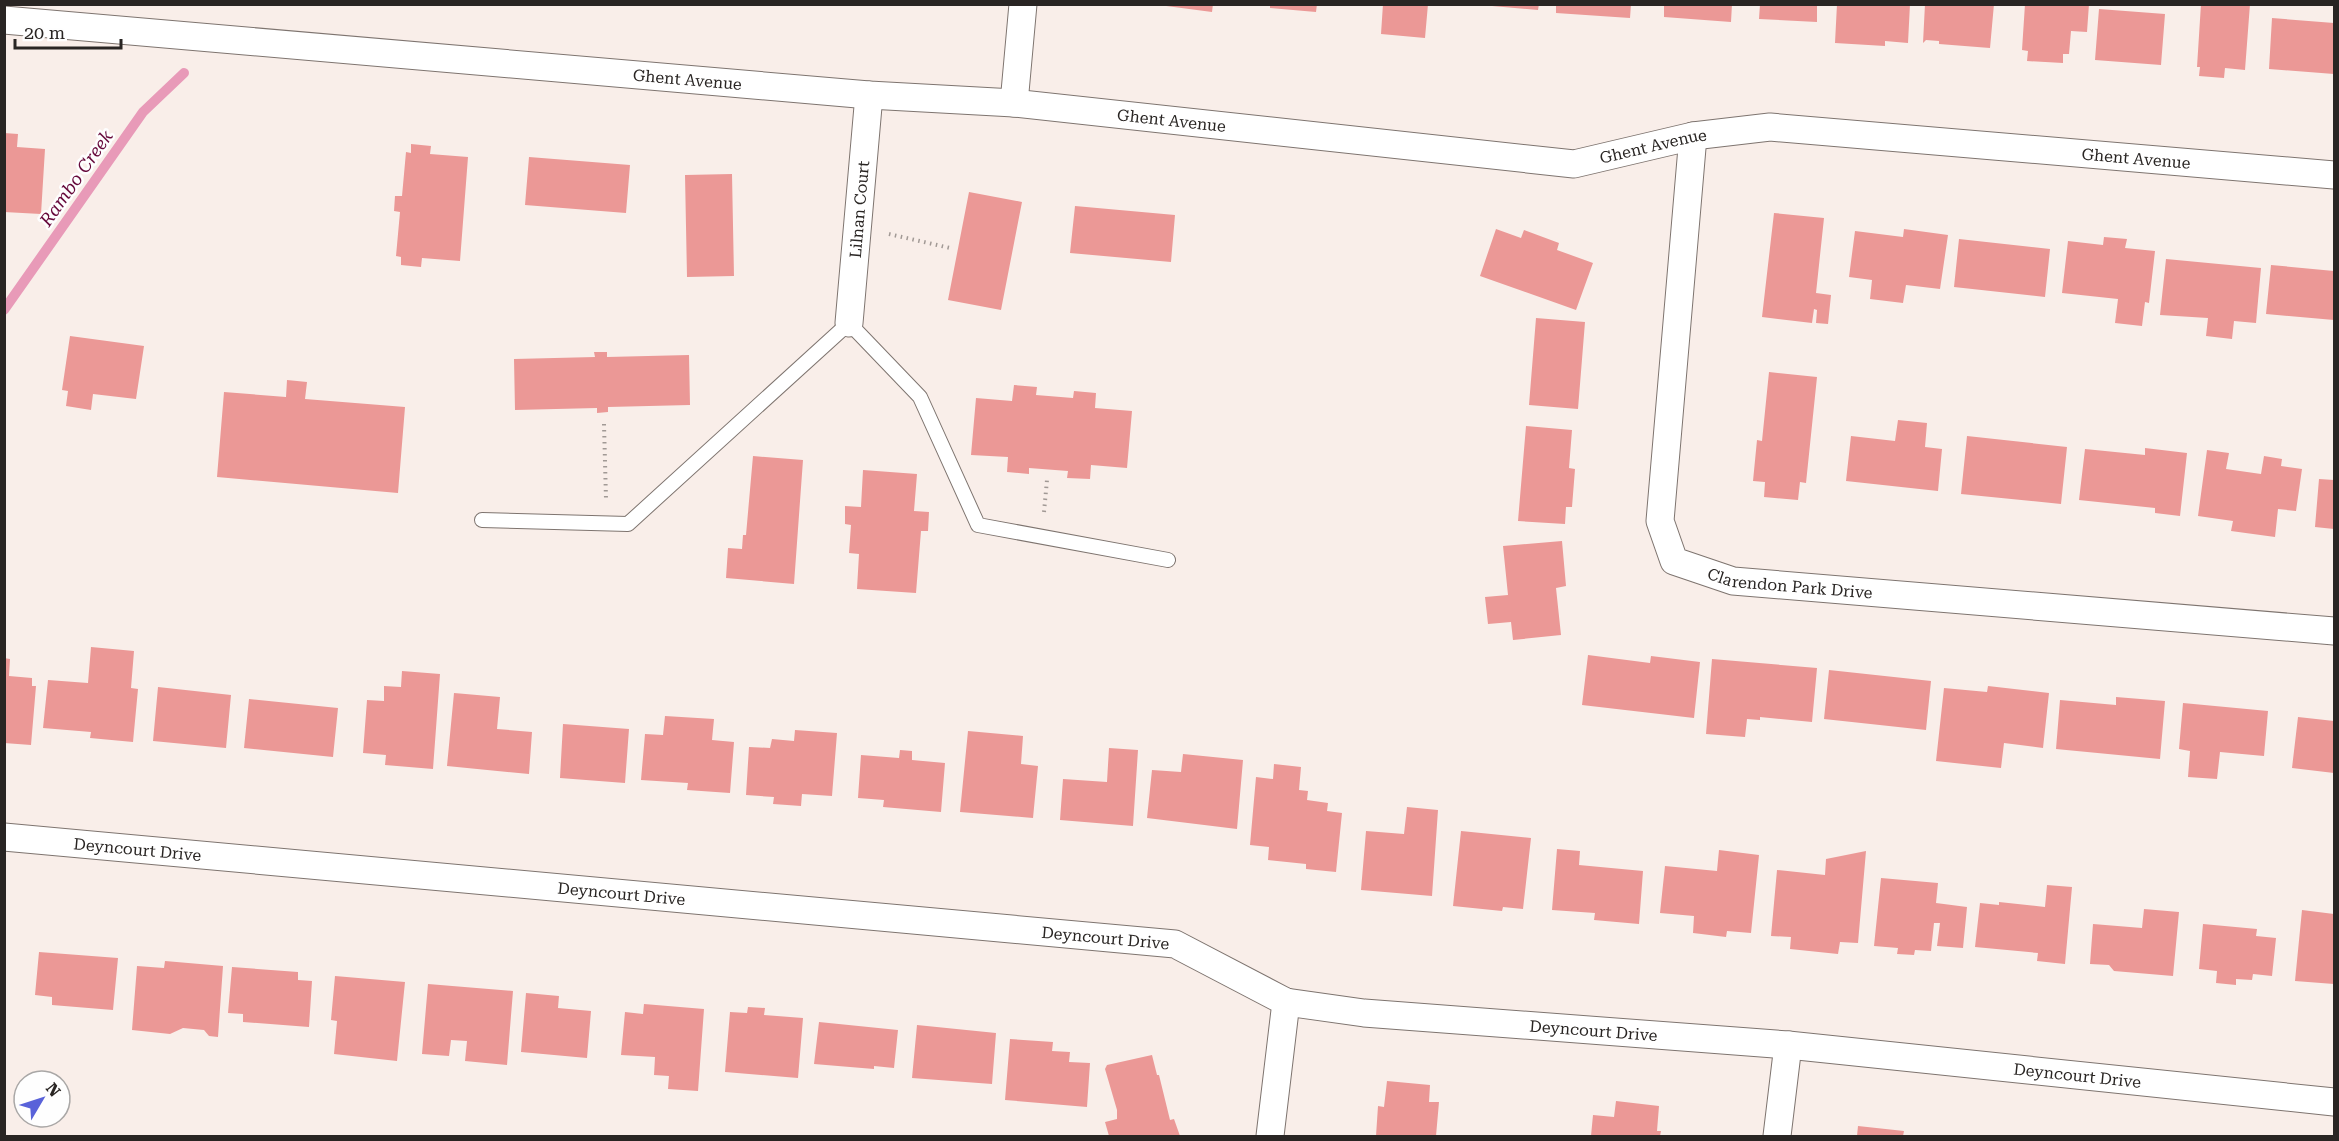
<svg xmlns="http://www.w3.org/2000/svg" width="2339" height="1141" font-family="'Roboto Serif',serif">
  <rect width="100%" height="100%" fill="#f9eee9"/>
  <g fill="none" stroke-linecap="round" stroke-linejoin="round">
    <!-- stream -->
    <path stroke="#e89ab8" stroke-width="10" d="M4,310L143,112L184,73"/>
  </g>
  <!-- building -->
  <path fill="#eb9896" d="M1151,4H1213L1212,12Z
    M1270,4H1317L1316,12L1270,8Z
    M1383,4H1428L1425,38L1381,34Z
    M1492,4H1539L1538,10L1492,6Z
    M1556,4H1631L1630,18L1556,13Z
    M1664,4H1732L1731,22L1664,17Z
    M1760,4H1817V22L1759,19Z
    M1837,4H1910L1908,43L1885,41V46L1835,43Z
    M1925,4H1994L1990,48L1939,44V41L1926,40L1923,43Z
    M2025,4H2089L2087,32L2071,31L2069,54H2063V63L2027,61L2028,51L2022,50Z
    M2201,4H2250L2245,70L2225,68L2224,78L2199,76L2200,67H2197Z
    M2099,9L2165,14L2161,65L2095,60Z
    M2272,18L2334,23V74L2269,69Z
    M4,133L18,134L17,147L45,149L41,214L4,212Z
    M411,144L431,146L430,154L468,157L460,261L422,258L421,267L401,265V257L396,256L400,212L394,211L395,196H402L406,152L411,153Z
    M529,157L630,165L626,213L525,205Z
    M732,174L734,276L687,277L685,175Z
    M969,192L1022,202L1001,310L948,300Z
    M1075,206L1175,215L1171,262L1070,253Z
    M1774,213L1824,218L1816,293L1831,295L1828,324L1816,323L1817,310L1814,309L1812,323L1762,317Z
    M1496,229L1521,238L1524,230L1559,243L1557,250L1593,263L1576,310L1480,276Z
    M1904,229L1948,235L1940,289L1906,285L1903,303L1870,299L1872,280L1849,277L1855,231L1903,237Z
    M2104,237L2127,239L2125,248L2155,251L2149,303L2145,302L2142,326L2115,323L2118,299L2062,293L2068,241L2103,245Z
    M1959,239L2050,249L2045,297L1954,287Z
    M2166,259L2261,268L2256,323L2234,321L2232,339L2206,336L2208,318L2160,315Z
    M2271,265L2334,271V320L2266,314Z
    M1536,318L1585,322L1578,409L1529,405Z
    M70,336L144,346L136,399L93,394L91,410L66,406L68,391L62,390Z
    M594,352H607V357L689,355L690,405L608,407V412L597,413V408L515,410L514,359L595,357Z
    M1769,372L1817,377L1806,483L1800,482L1798,500L1764,497L1765,482L1753,481L1757,440L1762,441Z
    M287,380L307,382L305,399L405,407L398,493L217,477L224,392L286,397Z
    M1014,385L1037,387L1036,395L1073,398L1074,391L1096,393L1095,408L1132,411L1127,468L1091,465L1090,479L1067,478L1068,471L1029,468V474L1007,472L1008,457L971,455L976,398L1012,401Z
    M1898,420L1927,423L1925,447L1942,449L1938,491L1846,481L1851,436L1895,441Z
    M1526,426L1572,430L1569,468L1575,469L1572,507H1566L1565,524L1518,521Z
    M1967,436L2067,447L2061,504L1961,494Z
    M2145,448L2187,453L2180,516L2155,513V508L2079,500L2085,449L2145,455Z
    M2207,450L2229,453L2226,469L2261,474L2264,456L2282,459L2281,466L2302,469L2296,511L2278,509L2275,537L2231,531L2233,521L2198,516Z
    M753,456L803,460L794,584L726,578L728,548L742,549L743,535H746Z
    M863,470L917,474L914,511L929,512L928,531H921L916,593L857,589L859,554L849,553L851,525L845,524V506L861,507Z
    M2319,479L2334,480V529L2315,527Z
    M1562,541L1566,586L1556,588L1561,635L1513,640L1511,622L1488,624L1485,597L1508,595L1503,546Z
    M91,647L134,651L131,688L138,689L133,742L90,738L91,732L43,728L48,680L88,683Z
    M1588,655L1650,663L1651,656L1700,662L1694,718L1582,705Z
    M4,658L10,659L9,676L32,678V686H36L31,745L4,743Z
    M1712,659L1817,668L1812,722L1760,717V720L1747,719L1745,737L1706,734Z
    M1829,670L1931,681L1926,730L1824,719Z
    M402,671L440,674L433,769L385,765L386,755L363,753L367,700L384,701V686L401,687Z
    M1988,686L2049,693L2043,748L2004,743L2001,768L1936,761L1944,688L1987,692Z
    M158,687L231,695L226,748L153,741Z
    M454,693L500,697L497,729L532,732L529,774L447,766Z
    M2116,697L2165,701L2160,759L2056,749L2060,700L2116,705Z
    M249,699L338,708L333,757L244,748Z
    M2183,703L2268,711L2264,756L2220,752L2217,779L2188,777L2190,751L2179,749Z
    M665,716L714,719L712,740L734,742L730,793L687,790L688,783L641,780L645,734L663,735Z
    M2298,717L2334,721V773L2292,768Z
    M563,724L629,729L625,783L560,778Z
    M795,730L837,733L832,796L802,794L801,806L773,804L774,797L746,795L749,747L770,748L772,739L794,741Z
    M968,731L1023,736L1021,764L1038,766L1033,818L960,812Z
    M1109,748L1138,750L1133,826L1060,820L1063,779L1107,782Z
    M900,750L912,751V760L945,763L941,812L883,807L884,800L858,798L861,755L899,758Z
    M1183,754L1243,760L1237,829L1147,818L1152,770L1181,772Z
    M1274,764L1301,767L1299,790L1308,791L1307,800L1328,803L1327,811L1342,813L1336,872L1306,869V864L1268,860L1269,847L1250,845L1256,777L1273,779Z
    M1407,807L1438,810L1432,896L1361,890L1366,831L1404,834Z
    M1461,831L1531,838L1523,909L1503,907L1502,911L1453,906Z
    M1557,849L1580,851L1579,865L1643,871L1639,924L1594,920L1595,913L1552,910Z
    M1719,850L1759,855L1751,933L1727,931L1726,937L1693,933L1694,916L1660,913L1665,866L1717,871Z
    M1866,851L1858,943L1840,942L1838,954L1790,949L1791,937L1771,936L1777,870L1825,875L1826,859Z
    M1881,878L1938,883L1936,903L1967,907L1963,948L1937,946L1940,923H1934L1931,951L1915,950L1914,955L1897,954L1898,948L1874,946Z
    M2047,885L2072,887L2065,964L2037,961L2038,953L1975,947L1980,903L1999,905V902L2045,907Z
    M2144,909L2179,912L2173,976L2114,971L2109,965L2090,964L2093,924L2142,928Z
    M2302,910L2334,914V984L2295,981Z
    M2203,924L2257,929L2256,936L2276,938L2272,976L2253,974L2252,980L2236,979V985L2216,983L2217,971L2199,969Z
    M39,952L118,958L113,1010L52,1005V997L35,995Z
    M165,961L223,966L218,1037L209,1036L204,1030L183,1028L170,1034L132,1030L137,966L164,968Z
    M232,967L298,972V980L312,981L309,1027L243,1022V1014L228,1013Z
    M335,976L405,982L397,1061L334,1054L337,1021L331,1020Z
    M428,984L513,991L507,1065L465,1061L467,1041L451,1040L449,1056L422,1054Z
    M526,993L559,996L558,1008L591,1011L587,1058L521,1052Z
    M644,1004L704,1009L698,1091L668,1089L669,1076L654,1075L655,1057L621,1055L625,1012L643,1014Z
    M748,1007L765,1008L764,1015L803,1018L798,1078L725,1072L730,1012L747,1013Z
    M819,1022L898,1030L894,1068L874,1066V1069L814,1064Z
    M917,1025L996,1033L992,1084L912,1078Z
    M1010,1039L1053,1042L1052,1051L1070,1052L1069,1062L1090,1063L1087,1107L1005,1100Z
    M1152,1055L1157,1075H1159L1170,1120L1174,1119L1180,1136H1109L1105,1122L1117,1119V1110L1105,1069L1107,1065Z
    M1387,1081L1430,1085L1429,1102H1439L1436,1136H1376L1378,1106L1384,1107Z
    M1616,1101L1659,1106L1657,1131H1661L1660,1136H1591L1593,1115L1614,1117Z
    M1858,1126L1904,1131L1903,1136H1857Z"/>
  <g fill="none" stroke-linecap="round" stroke-linejoin="round">
    <!-- lane casing -->
    <g stroke="#7e746f" stroke-width="16">
      <path id="lane" d="M482,520L628,524L849,323L920,397L978,525L1168,560"/>
    </g>
    <!-- street casing -->
    <g stroke="#7e746f" stroke-width="29">
      <g id="street">
        <path id="s1" d="M4,20L869,95L1014,103L1574,164L1693,136L1770,127L2334,175"/>
        <path d="M1014,103L1023,4"/>
        <path id="s2" d="M1693,136L1660,521L1674,561L1733,581L2334,631"/>
        <path id="s3" d="M849,323L869,95"/>
        <path id="s4" d="M4,837L1175,944L1286,1002L1364,1013L1788,1045L2334,1102"/>
        <path d="M1270,1136L1286,1002"/>
        <path d="M1777,1136L1788,1045"/>
      </g>
    </g>
    <!-- path -->
    <path stroke="#a19995" stroke-width="4" stroke-dasharray="1.5 4.5" stroke-linecap="butt" d="M889,234L950,248
      M604,424L606,499
      M1044,512L1047,480"/>
    <!-- lane -->
    <use href="#lane" stroke="#fff" stroke-width="14"/>
    <!-- street -->
    <use href="#street" stroke="#fff" stroke-width="27"/>
  </g>
  <g text-anchor="middle" dominant-baseline="central" stroke-width="5" stroke-linejoin="round" paint-order="stroke">
    <!-- street labels -->
    <g font-size="16" fill="#292523" stroke="#fefefe">
      <text stroke="none"><textPath href="#s1" startOffset="686">Ghent Avenue</textPath></text>
      <text stroke="none"><textPath href="#s1" startOffset="1172">Ghent Avenue</textPath></text>
      <text stroke="none"><textPath href="#s1" startOffset="1658">Ghent Avenue</textPath></text>
      <text stroke="none"><textPath href="#s1" startOffset="2144">Ghent Avenue</textPath></text>
      <text stroke="none"><textPath href="#s3" startOffset="114">Lilnan Court</textPath></text>
      <text stroke="none"><textPath href="#s2" startOffset="548">Clarendon Park Drive</textPath></text>
      <text stroke="none"><textPath href="#s4" startOffset="134">Deyncourt Drive</textPath></text>
      <text stroke="none"><textPath href="#s4" startOffset="620">Deyncourt Drive</textPath></text>
      <text stroke="none"><textPath href="#s4" startOffset="1106">Deyncourt Drive</textPath></text>
      <text stroke="none"><textPath href="#s4" startOffset="1610">Deyncourt Drive</textPath></text>
      <text stroke="none"><textPath href="#s4" startOffset="2096">Deyncourt Drive</textPath></text>
    </g>
    <!-- water labels -->
    <g font-size="18" font-style="italic" fill="#66093b" stroke="#fefefe">
      <text transform="translate(76 178) rotate(-55)">Rambo Creek</text>
    </g>
  </g>
  <!-- border -->
  <rect width="2339" height="1141" fill="none" stroke="#292523" stroke-width="12"/>
  <!-- north arrow -->
  <g transform="translate(42 1099) rotate(51)"><circle r="28" fill="#fefefe" stroke="#a9a7a6" stroke-width="1.5"/>
  <path d="M0-4.5L10 22L0 15L-10 22Z" fill="#5962d9"/>
  <text y="-9" font-size="16" font-weight="bold" text-anchor="middle" fill="#292523">N</text>
  </g>
  <!-- scale -->
  <path d="M15 39v9h106v-9" fill="none" stroke="#292523" stroke-width="3"/>
  <text x="24" y="39" font-size="18" fill="#292523" stroke="#fefefe" stroke-width="4.5" paint-order="stroke">20 m</text>
</svg>
